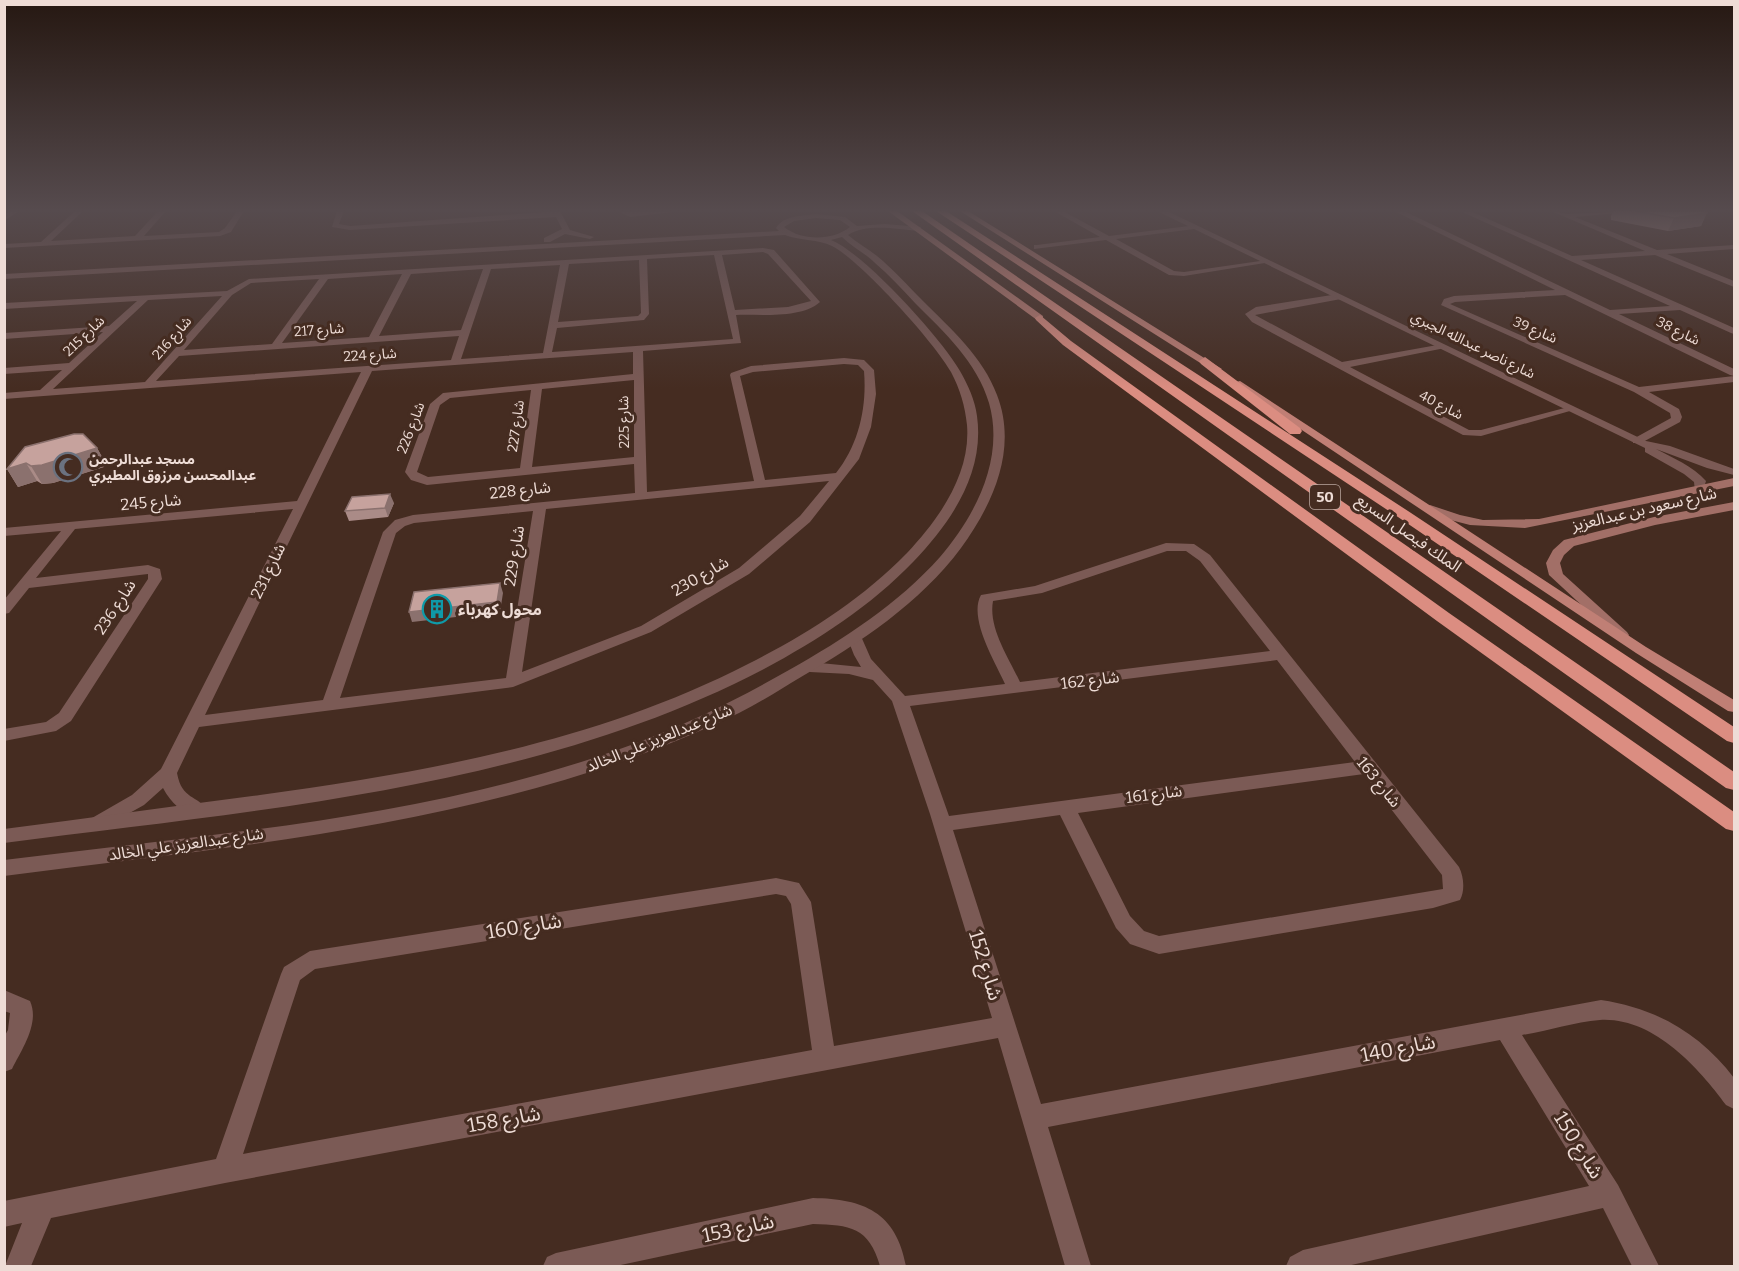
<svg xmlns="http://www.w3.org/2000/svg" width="1739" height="1271" font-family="Bitter,'Noto Sans Arabic',serif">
  <rect width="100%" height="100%" fill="#452c21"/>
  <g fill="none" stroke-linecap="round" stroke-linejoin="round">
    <!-- minor -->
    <path fill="#7b5a55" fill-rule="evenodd" d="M10,211H19L4,221V215Z
      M75,211H83L51,241L135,236L158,211H166L144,236L219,232L225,228L237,211H244L231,232L220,236L4,248V244L41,242Z
      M337,211H344L339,224L350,226L560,211L570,230L594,237L590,239L565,234L550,242H544V238L562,229L556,217L350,230L332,227Z
      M617,211H681L630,217Z
      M1054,211H1063L1109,236L1197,225L1194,229L1116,239L1174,271L1184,272L1267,260L1271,262L1184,276L1169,275L1106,240L1034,249V245H1037L1100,237Z
      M1394,211H1404L1610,310L1670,306L1460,211H1470L1572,256L1645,251L1551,211L1567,214L1639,211L1575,217L1657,250L1734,245V249L1667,254L1734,281V287L1655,255L1581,260L1734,328V334L1731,333L1680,310L1619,314L1734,369V382L1649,392L1679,409L1682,417L1680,422L1641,443H1633V439L1671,418L1670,413L1634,392L1441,305L1444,299L1454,296L1555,290ZM1565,295L1730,375L1734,376L1639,387L1450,304L1455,302Z
      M763,248L774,250L820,302C801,319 761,314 736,315L741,343L643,351L647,492L754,481L730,375L731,373L751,366L844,358L864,360L874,370L876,394L871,427L859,459L810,522L749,574L651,632L513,687L199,727L177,773C182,801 198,794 207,811L204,816L198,818C182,813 171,803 163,788L144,805L99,830L92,828L90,823L92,818L132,795L161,769L293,509L75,529L36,578L148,565L160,569L162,579L71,721L56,731L4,741V729L46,722L59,713L148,579V574L29,588L9,613L4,614V600L61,531L4,536V528L297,501L361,372L4,399V393L40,390L62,370L4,374V368L69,363L103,332L4,339V333L109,326L137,301L4,309V303L227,291L249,279ZM763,252L768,254L811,301L788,307L735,310L722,255ZM714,255L733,339L552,352L557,328L644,320L649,314L647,259ZM639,260L641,313L638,316L558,322L569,264ZM560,265L543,353L461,359L491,269ZM483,269L461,330L379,336L411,274ZM402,274L369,337L282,343L328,279ZM319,279L272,344L184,350L232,295L251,283ZM222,296L145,382L53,389L148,300ZM459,336L451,360L156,381L179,356ZM633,352V374L443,393L430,404L405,472L411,480L427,485L634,464L635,493L413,515L395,520L383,532L323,700L205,715L372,371ZM844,364L858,365L864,371C867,407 859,444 836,473L765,480L740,376L753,372ZM634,380V457L532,467L542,389ZM531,390L520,468L428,477L417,472L440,405L450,398ZM829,481L800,516L739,568L641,626L522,672L546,509ZM533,511L506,678L340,698L396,533L405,526L414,523Z
      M1338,294L1342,297L1341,299L1255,315L1342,362L1443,344V348L1440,349L1350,367L1469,430H1481L1572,406L1577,409L1481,436L1463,435L1252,322L1245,314L1256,307Z
      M1166,543L1194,544L1210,555L1459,867C1464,877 1465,891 1460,900L1433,908L1159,954L1130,944L1116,928L1060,815L953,830L1041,1104L1601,1000C1656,1008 1701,1034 1734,1078V1109L1726,1105C1698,1067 1653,1017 1600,1020C1574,1022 1548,1031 1522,1035L1618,1185L1659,1266H1632L1603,1208L1347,1266H1286L1290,1257L1303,1250L1589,1186L1500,1040L1048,1127L1091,1266H1065L998,1038L225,1183L51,1218L31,1266H5L22,1223L4,1227V1201L216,1159L281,974L284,967L310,951L776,878L799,883L811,902L834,1046L992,1018L930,814L892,701L873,680L849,674L810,672L802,667L810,662L861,667L854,655L847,637L855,632L860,634L871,659L905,696L1005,684C995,662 968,618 981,595L1035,586ZM1167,551H1186L1200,561L1270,651L1020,682C1009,658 988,628 993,601L1042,593ZM1277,660L1355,762L949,816L910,706ZM1364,774L1442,875L1443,889L1159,936L1144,931L1130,916L1078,813ZM776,894L786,896L791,904L812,1050L243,1154L300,980L315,969Z
      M4,990L30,1001C40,1023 22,1049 12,1069L4,1072V1037L8,1030L10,1013L4,1011Z
      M813,1198C864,1199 896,1212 906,1266H880C869,1227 850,1225 813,1224L616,1266H543L547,1257L556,1253Z"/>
    <!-- tertiary -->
    <path fill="#7b5a55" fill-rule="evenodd" d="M1157,211H1167L1646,441L1670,446L1734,469V475L1707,468L1656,449C1673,458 1693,466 1706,481L1703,491H1695L1694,482L1684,474L1645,452V448Z
      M816,214L845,217L857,226L885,224L921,227L918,231C897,229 866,223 848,235C857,243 867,248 877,256C893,269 908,286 923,301C951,329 983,357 997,395C1018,449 993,504 961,548C920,603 860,643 801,677C781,689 761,702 739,713C511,823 253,844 4,876V860C214,834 432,818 631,745C686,725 738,699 789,670C844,639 898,604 940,557C975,516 1005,459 989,403C977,362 944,332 915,303C902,289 889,275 875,263C865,253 852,247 842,237L831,240C864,253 942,339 960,371C968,385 975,400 977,416C985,473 951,522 914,561C871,606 818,640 764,669C535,789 257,810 4,843V829C90,818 175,806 260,795C427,772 596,742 748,664C806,635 861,600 907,553C939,519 971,474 967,425C965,406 960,389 951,372C936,344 860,260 832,246C818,239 801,241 785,235L4,279V274L779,231L776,228C784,215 802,216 816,214ZM816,218L840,220L850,227C832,241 802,241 784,227L794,221Z"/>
    <!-- secondary -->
    <path fill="#a26f67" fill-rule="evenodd" d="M1734,478V486L1525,528L1470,525L1439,517L1424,509L1430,505L1460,515L1483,520L1539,519Z
      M1734,502V510L1655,525L1574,546L1564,555L1560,563L1563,574L1627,632L1629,635L1627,638H1617L1549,575L1546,563L1553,550L1564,540L1654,517Z"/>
    <!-- primary -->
    <path fill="#c07f75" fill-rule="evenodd" d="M888,211H897L1043,316V320H1037Z
      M960,211H968L1222,369L1213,371Z
      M1240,381L1646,647L1734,700V712L1728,711L1636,653L1236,386V382Z"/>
    <!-- motorway -->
    <path fill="#db8d81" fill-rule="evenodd" d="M912,211H922L1734,772V790L1726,788Z
      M936,211H946L1408,511L1734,727V743L1727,741L1398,517Z
      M1040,315L1071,341L1449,613L1734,812V831L1726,829L1437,621L1063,345L1036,320L1035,318Z
      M1205,357L1300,428L1302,431L1300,434H1290L1201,364L1199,361Z"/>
  </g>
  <!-- wall -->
  <path fill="#aa8b87" d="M1613,211H1707L1701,226L1668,231L1611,220V216Z
    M83,434L97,448L107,466L53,483L42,484L37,481L18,487L7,469Z
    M394,503L388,517L349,521L345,511Z"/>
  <!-- shaded-wall -->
  <path fill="#8b716e" d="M1707,213L1701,226L1668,231L1674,218Z
    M97,448L107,466L53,483L42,484L31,466Z
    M26,463L37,481L18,487L7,469Z
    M390,494L394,503L388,517L385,508Z
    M500,583L503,593L500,612L412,622L409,612Z"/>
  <!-- building -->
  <path fill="#c6a29d" stroke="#8b716e" stroke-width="1.5" d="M1635,211H1707V213L1674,218Z
    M74,434H83L97,448L42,465L31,466L26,463L7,469L25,447Z
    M390,494L385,508L345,511L352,497Z
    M500,583L497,602L409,612L414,592Z"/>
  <!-- sky -->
  <linearGradient id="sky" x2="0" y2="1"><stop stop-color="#261812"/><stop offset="0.54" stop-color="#564b4e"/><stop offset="1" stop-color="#564b4e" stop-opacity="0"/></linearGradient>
  <rect width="1739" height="389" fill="url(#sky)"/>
  <!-- icons -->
  <defs>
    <g id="mosque-ring" transform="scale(1.5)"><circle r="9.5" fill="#452c21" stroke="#6b7280" stroke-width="1.5"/><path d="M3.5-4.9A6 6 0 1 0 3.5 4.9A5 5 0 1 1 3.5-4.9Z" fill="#6b7280"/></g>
    <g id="building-ring" transform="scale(1.5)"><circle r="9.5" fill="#452c21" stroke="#0f9aa8" stroke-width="1.5"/><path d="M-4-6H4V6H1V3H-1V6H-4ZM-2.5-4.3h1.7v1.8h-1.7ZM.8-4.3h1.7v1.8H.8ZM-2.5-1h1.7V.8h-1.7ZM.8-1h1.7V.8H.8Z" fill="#0f9aa8"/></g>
  </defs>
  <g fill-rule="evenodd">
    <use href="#mosque-ring" x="68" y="467"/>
    <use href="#building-ring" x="437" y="609"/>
  </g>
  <g text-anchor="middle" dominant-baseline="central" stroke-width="6" stroke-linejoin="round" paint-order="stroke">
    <!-- far-street labels -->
    <g font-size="14" fill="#eedcd6" stroke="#452c21">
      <text transform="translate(319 330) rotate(-4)">شارع 217</text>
      <text transform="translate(1535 330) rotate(23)">شارع 39</text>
      <text transform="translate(1678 331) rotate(26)">شارع 38</text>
      <text transform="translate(84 336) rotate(-44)">شارع 215</text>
      <text transform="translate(172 338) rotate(-49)">شارع 216</text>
      <text transform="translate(1473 345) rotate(26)">شارع ناصر عبدالله الجبري</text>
      <text transform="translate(370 355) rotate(-4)">شارع 224</text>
      <text transform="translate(1441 405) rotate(27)">شارع 40</text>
      <text transform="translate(624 422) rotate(-91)">شارع 225</text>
      <text transform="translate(516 426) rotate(-82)">شارع 227</text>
      <text transform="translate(411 428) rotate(-69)">شارع 226</text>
    </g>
    <!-- far-poi labels -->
    <g font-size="14" font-weight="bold" fill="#eedcd6" stroke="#452c21" text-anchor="start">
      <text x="89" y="459">مسجد عبدالرحمن<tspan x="89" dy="16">عبدالمحسن مرزوق المطيري</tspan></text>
    </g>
    <!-- shield labels -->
    <rect fill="#452c21" stroke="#bba7a0" stroke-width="1.5" x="1310" y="485" width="30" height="24" rx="4.5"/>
    <g font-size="15" font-weight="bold" fill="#eedcd6">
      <text x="1325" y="497">50</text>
    </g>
    <!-- street labels -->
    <g font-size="16" fill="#eedcd6" stroke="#452c21">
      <text transform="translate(520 490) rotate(-6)">شارع 228</text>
      <text transform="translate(151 502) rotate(-5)">شارع 245</text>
      <text transform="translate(1644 509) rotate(-13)">شارع سعود بن عبدالعزيز</text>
      <text transform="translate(1409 533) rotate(35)">الملك فيصل السريع</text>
      <text transform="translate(514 556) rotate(-81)">شارع 229</text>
      <text transform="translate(268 571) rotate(-64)">شارع 231</text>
      <text transform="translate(700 576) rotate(-30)">شارع 230</text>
      <text transform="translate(115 607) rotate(-57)">شارع 236</text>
      <text transform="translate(1090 680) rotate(-7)">شارع 162</text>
      <text transform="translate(659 738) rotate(-22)">شارع عبدالعزيز علي الخالد</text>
      <text transform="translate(1379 782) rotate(51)">شارع 163</text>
      <text transform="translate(1154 794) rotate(-7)">شارع 161</text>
      <text transform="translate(186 844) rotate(-8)">شارع عبدالعزيز علي الخالد</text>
    </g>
    <!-- poi labels -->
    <g font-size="16" font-weight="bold" fill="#eedcd6" stroke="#452c21" text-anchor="start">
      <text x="458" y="609">محول كهرباء</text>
    </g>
    <!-- near-street labels -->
    <g font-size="20" fill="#eedcd6" stroke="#452c21">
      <text transform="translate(524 926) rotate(-9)">شارع 160</text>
      <text transform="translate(986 965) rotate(73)">شارع 152</text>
      <text transform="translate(1398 1048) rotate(-11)">شارع 140</text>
      <text transform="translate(504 1119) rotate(-10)">شارع 158</text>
      <text transform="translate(1579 1145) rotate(58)">شارع 150</text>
      <text transform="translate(738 1228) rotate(-12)">شارع 153</text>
    </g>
  </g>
  <!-- border -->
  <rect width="1739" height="1271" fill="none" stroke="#eedcd6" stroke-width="12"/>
</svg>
